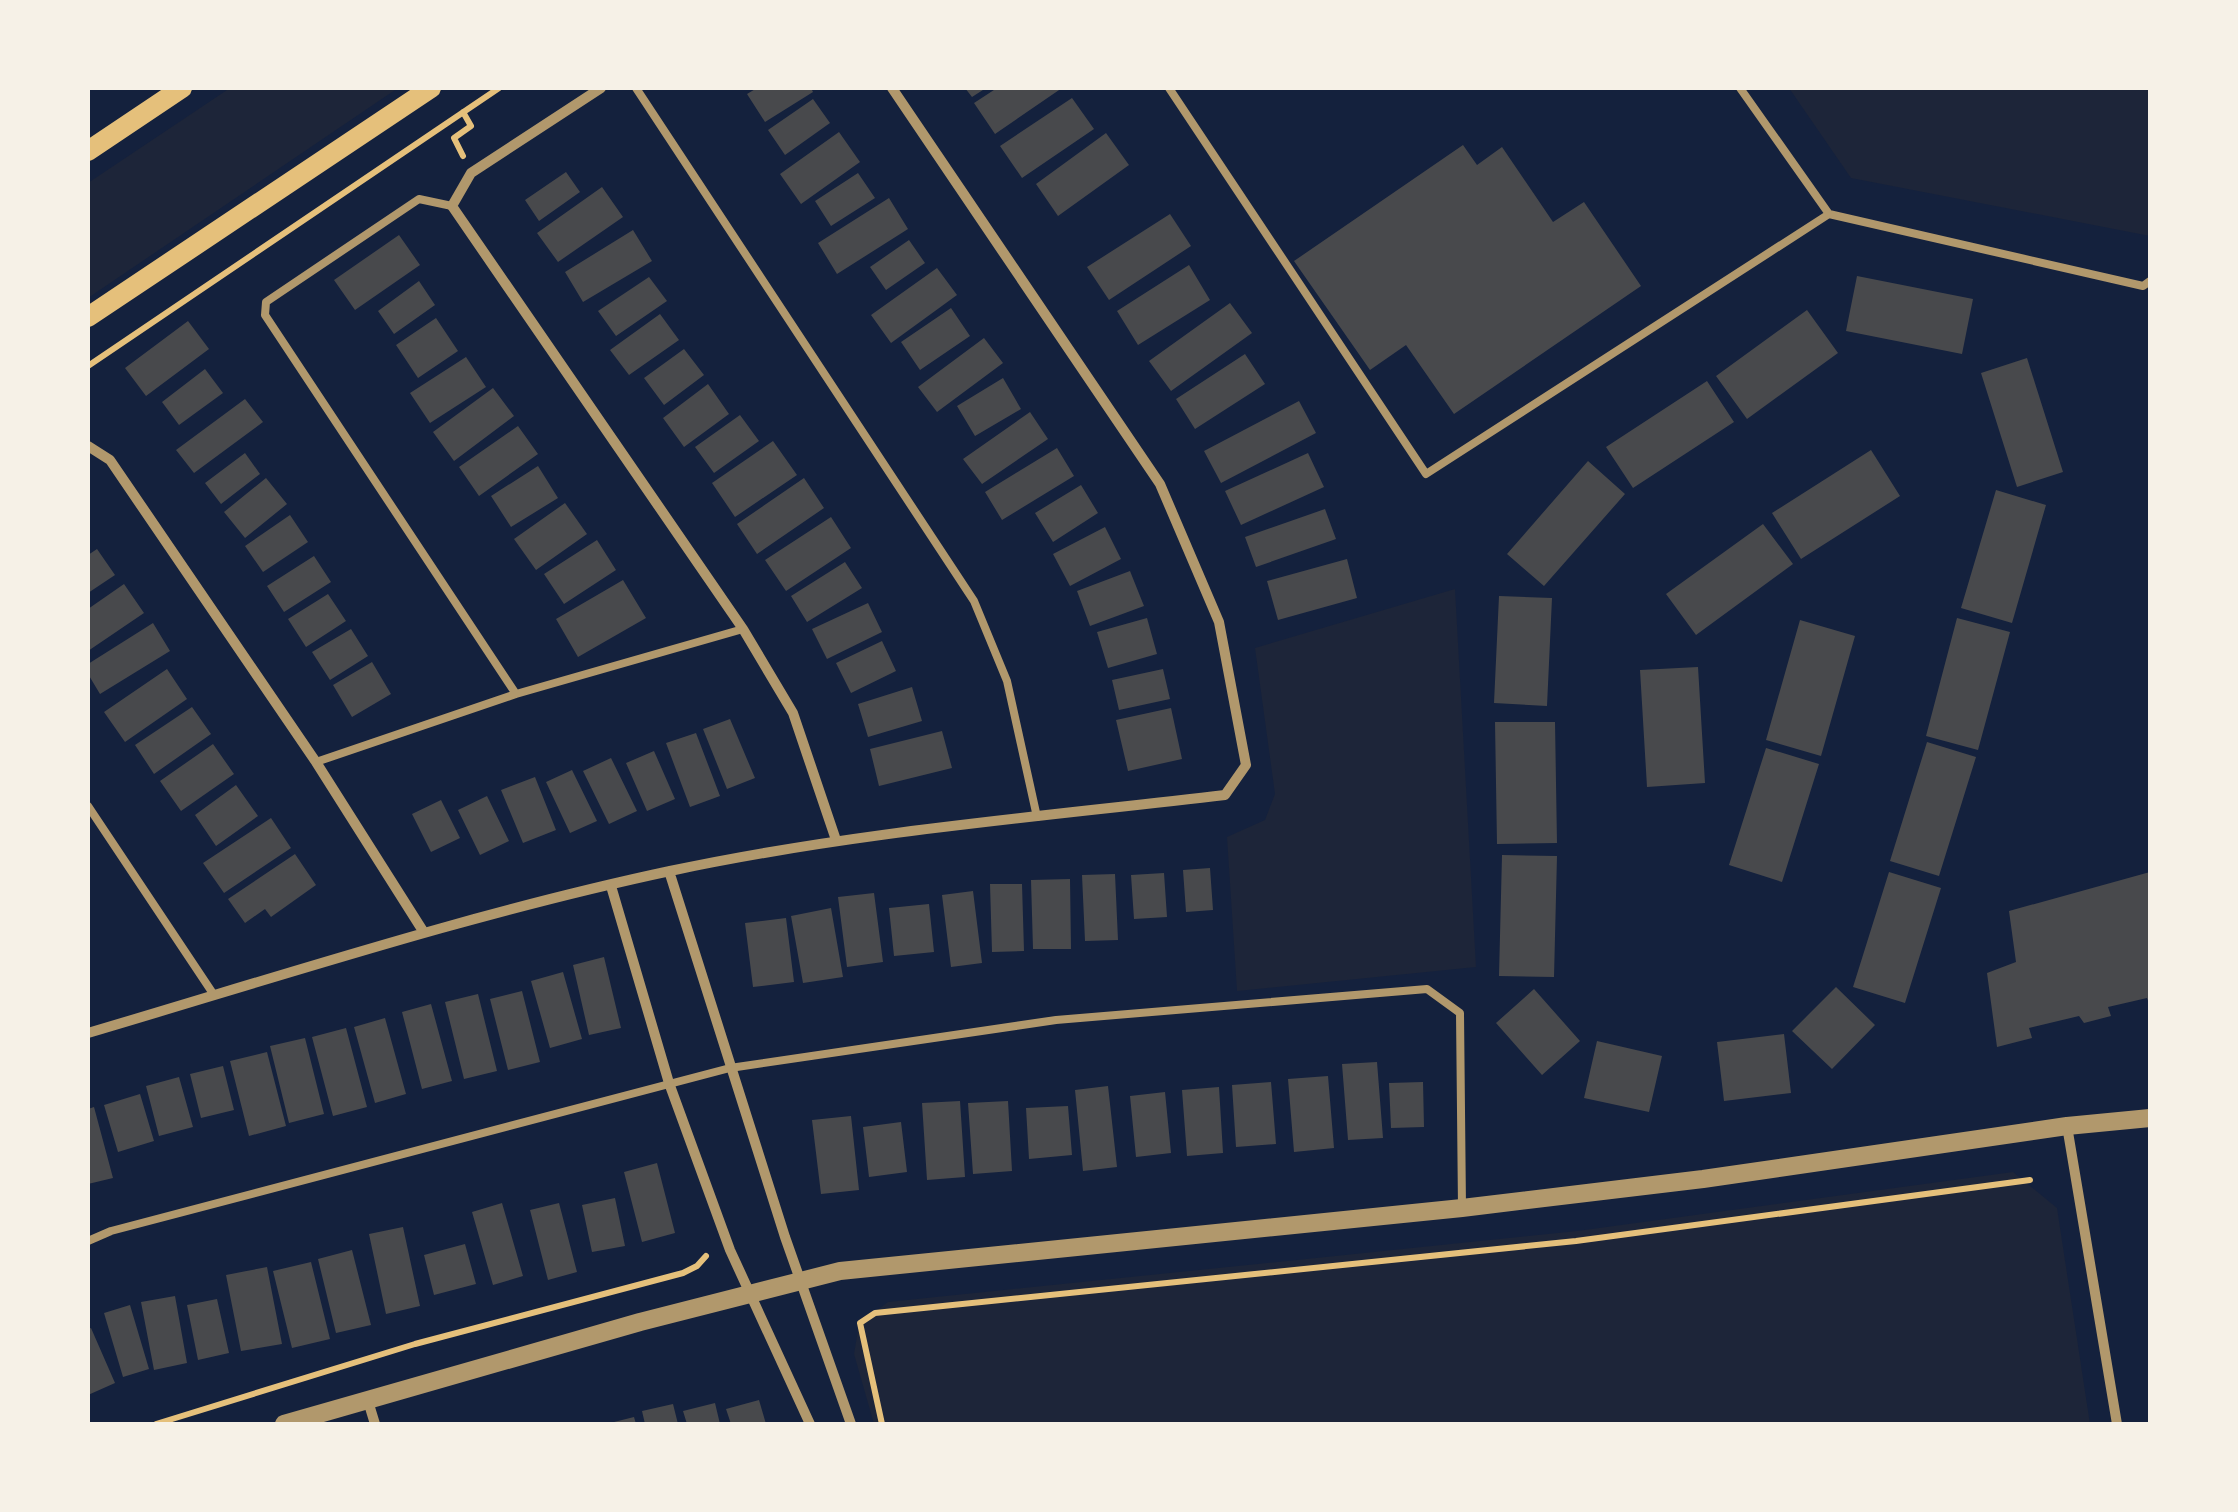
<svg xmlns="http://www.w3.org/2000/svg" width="2238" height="1512" font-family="'Noto Serif',serif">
  <rect width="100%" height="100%" fill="#14213d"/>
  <!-- green -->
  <path fill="#1d2539" d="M230,88H398L88,298V183Z
    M1789,88H2150V236L1851,178Z
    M1455,589L1476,967L1237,991L1227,837L1265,820L1275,794L1255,648Z
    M2013,1172L2057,1208L2090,1424H874L854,1354L859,1324L888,1302L1577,1231Z"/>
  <!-- building -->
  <path fill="#48494c" d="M757,88H811L813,92L765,122L747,94Z
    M965,88H986L972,97Z
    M997,88H1062L995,134L974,103Z
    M1072,98L1094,129L1022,178L1000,146Z
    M813,99L830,123L785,155L768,130Z
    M839,132L860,162L801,204L780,174Z
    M1106,133L1129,165L1058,216L1036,184Z
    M1463,145L1477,165L1502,147L1553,222L1584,202L1641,286L1454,414L1406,345L1370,370L1294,261Z
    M566,172L580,192L539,221L525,200Z
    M858,173L875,198L831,226L815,201Z
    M602,187L623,217L558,262L537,233Z
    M889,198L908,229L837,274L818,243Z
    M1170,214L1191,246L1109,300L1087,267Z
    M633,230L652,261L583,302L565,272Z
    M399,235L420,265L355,310L334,280Z
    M909,240L925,263L886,290L870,267Z
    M1189,265L1210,300L1138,345L1117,311Z
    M937,268L957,295L891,343L871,315Z
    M1857,276L1973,299L1962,354L1846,331Z
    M649,277L667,301L616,336L598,311Z
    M419,281L435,305L394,334L378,311Z
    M1230,303L1252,333L1171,391L1149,361Z
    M951,308L970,336L920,370L901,342Z
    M1807,310L1838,353L1747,419L1716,376Z
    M660,314L679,340L629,375L610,350Z
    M436,318L458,351L418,378L396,345Z
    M188,321L209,349L146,396L125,368Z
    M984,338L1003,363L937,412L918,387Z
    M684,349L704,375L664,405L644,378Z
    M1245,354L1265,384L1195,429L1176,399Z
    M466,357L486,387L430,423L410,393Z
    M2027,358L2063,472L2017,487L1981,373Z
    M205,369L223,393L179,425L162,402Z
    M1003,378L1021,409L975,436L957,406Z
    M1707,381L1734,422L1633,488L1606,447Z
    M708,384L729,414L684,447L663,418Z
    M493,388L514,416L454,461L433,432Z
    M245,399L263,422L194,473L176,450Z
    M1299,401L1316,433L1221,483L1204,451Z
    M1030,412L1048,439L982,484L963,459Z
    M740,415L759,441L714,473L695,447Z
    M518,426L538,454L479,496L459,467Z
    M773,441L797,475L735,517L712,483Z
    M1057,448L1074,476L1002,520L985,492Z
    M1871,450L1900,496L1801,559L1772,513Z
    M245,453L260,474L221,504L205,483Z
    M1308,453L1324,487L1241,525L1225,491Z
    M1588,461L1625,494L1544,586L1507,554Z
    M538,466L558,498L511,527L491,496Z
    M266,478L287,504L245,538L224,512Z
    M804,478L824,508L757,554L737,524Z
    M1081,485L1098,513L1053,542L1035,513Z
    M1996,490L2046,505L2012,623L1961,608Z
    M565,503L587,534L536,570L514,539Z
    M1325,509L1336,539L1256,567L1245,537Z
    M290,515L308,542L263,572L245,546Z
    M831,517L851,548L786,591L765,560Z
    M1763,524L1793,564L1696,635L1666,594Z
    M1105,527L1121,559L1070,586L1053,554Z
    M597,540L616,570L564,604L544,574Z
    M97,549L115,575L88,593V555Z
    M314,556L331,582L284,612L267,586Z
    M1347,559L1357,598L1278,620L1267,581Z
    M845,562L862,588L807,622L791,596Z
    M1130,571L1144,606L1090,626L1077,591Z
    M623,580L646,618L578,657L556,619Z
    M124,584L144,613L88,651V609Z
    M328,594L346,621L306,647L288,619Z
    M1499,596L1552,598L1547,706L1494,703Z
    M868,603L882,632L827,659L812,629Z
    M1147,618L1157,654L1108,668L1097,632Z
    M1957,618L2010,632L1978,750L1926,736Z
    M1800,620L1855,636L1821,756L1766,740Z
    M153,623L170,651L100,694L88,674V664Z
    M351,629L368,656L330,680L312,652Z
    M882,641L896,671L851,693L836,663Z
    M372,662L391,694L352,717L333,685Z
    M1698,667L1705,783L1647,787L1640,670Z
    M167,669L187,699L125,742L104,712Z
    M1163,669L1170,699L1119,710L1112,680Z
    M912,687L922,721L868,737L858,704Z
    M192,707L211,734L154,774L135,745Z
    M1171,708L1182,759L1128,771L1116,720Z
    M730,719L755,778L727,789L703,729Z
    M1495,722H1555L1557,843L1497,844Z
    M942,731L952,768L879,786L870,749Z
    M696,733L720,796L690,807L666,743Z
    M1927,742L1976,757L1939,876L1890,861Z
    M213,744L234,774L181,811L160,781Z
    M1766,748L1819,764L1782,882L1729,865Z
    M654,751L675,799L647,811L626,763Z
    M611,758L637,811L609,824L583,771Z
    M572,770L597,821L570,833L546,782Z
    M535,777L556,830L523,843L501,790Z
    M236,785L258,816L216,846L195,815Z
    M487,796L509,841L480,855L458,810Z
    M441,800L460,838L431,852L412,814Z
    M271,818L291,848L224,893L203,863Z
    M295,854L316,885L271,917L265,909L245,923L228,899Z
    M1502,855L1557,856L1554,977L1499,976Z
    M1210,868L1213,910L1186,912L1183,870Z
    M1889,872L1941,888L1905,1003L1853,987Z
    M2150,872V1006L2147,998L2108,1007L2111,1016L2084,1023L2079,1016L2029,1028L2032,1038L1997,1047L1987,973L2016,962L2009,911Z
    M1164,873L1167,917L1134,919L1131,875Z
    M1115,874L1118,940L1085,941L1082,875Z
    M1070,879L1071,949H1033L1031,880Z
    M990,884H1022L1024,951L992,952Z
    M973,891L982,963L951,967L942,895Z
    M874,893L883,962L847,967L838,897Z
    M929,904L934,952L894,956L889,908Z
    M831,908L843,977L803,983L791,916Z
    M786,918L794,982L753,987L745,923Z
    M604,957L621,1028L589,1035L573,965Z
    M563,972L582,1039L550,1048L531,981Z
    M1836,987L1875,1025L1832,1069L1792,1031Z
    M1534,989L1580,1041L1542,1075L1496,1023Z
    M522,991L540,1062L508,1070L490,999Z
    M478,994L497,1071L464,1079L445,1002Z
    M431,1004L452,1081L422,1089L402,1012Z
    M385,1018L406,1094L375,1103L354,1027Z
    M346,1028L367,1107L333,1116L312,1037Z
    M1784,1034L1791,1093L1724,1101L1717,1042Z
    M305,1038L324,1114L289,1123L270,1046Z
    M1597,1041L1662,1056L1649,1112L1584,1098Z
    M267,1052L286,1126L249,1136L230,1061Z
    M1377,1062L1383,1138L1348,1140L1342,1064Z
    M223,1066L234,1110L201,1118L190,1074Z
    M1328,1076L1334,1148L1294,1152L1288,1079Z
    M179,1077L193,1127L159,1136L146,1086Z
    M1271,1082L1276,1144L1236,1147L1232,1085Z
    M1423,1082L1424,1127L1391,1128L1389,1083Z
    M1108,1086L1117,1167L1083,1171L1075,1090Z
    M1219,1087L1223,1153L1187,1156L1182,1090Z
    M1165,1092L1171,1153L1136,1157L1130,1096Z
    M140,1094L154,1141L118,1152L104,1105Z
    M960,1101L965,1177L927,1180L922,1103Z
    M1008,1101L1012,1171L973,1174L968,1103Z
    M1068,1106L1072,1155L1029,1159L1026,1108Z
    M94,1107L113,1178L88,1184V1109Z
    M851,1116L859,1190L821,1194L812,1120Z
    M901,1122L907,1172L869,1177L863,1127Z
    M657,1163L675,1233L642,1242L624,1172Z
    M615,1198L625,1246L592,1252L582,1205Z
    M502,1203L523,1276L493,1285L472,1212Z
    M559,1203L577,1272L548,1280L530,1210Z
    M403,1227L420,1306L386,1314L369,1234Z
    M465,1244L476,1284L434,1295L424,1255Z
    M352,1250L371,1325L336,1333L318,1259Z
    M311,1262L330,1339L292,1348L273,1271Z
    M267,1267L282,1344L241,1351L226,1275Z
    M175,1296L187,1363L154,1370L141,1302Z
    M217,1299L229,1353L198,1360L187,1305Z
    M130,1305L149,1369L123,1377L104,1313Z
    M91,1328L115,1383L88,1395V1329Z
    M759,1400L766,1424H731L726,1409Z
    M715,1403L720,1424H687L683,1411Z
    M673,1404L678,1424H645L642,1411Z
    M634,1417L636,1424H610V1423Z"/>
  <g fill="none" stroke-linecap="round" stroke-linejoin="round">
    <!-- path -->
    <path stroke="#e5c07b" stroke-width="6" d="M463,112L471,126L454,138L463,156
      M88,366L499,88
      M156,1424L415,1344L683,1273L697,1266L706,1256
      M882,1424L860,1323L875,1313L1576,1241L2030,1180"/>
    <!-- service -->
    <path stroke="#b1986c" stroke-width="8" d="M636,88L974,601L1007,681L1037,817
      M1169,88L1426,474L1829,214L2143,286L2150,281
      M1740,88L1829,214
      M452,206L419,199L266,302L265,315L516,694
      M316,762L516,694L743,629
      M88,806L214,995
      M88,1241L111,1231L730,1068L1056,1020L1427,989L1460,1013L1462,1208"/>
    <!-- minor -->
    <path stroke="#b1986c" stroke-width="10" d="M601,88L471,173L452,206L743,629L793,713L836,840
      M88,446L110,460L316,762L423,931
      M669,871L785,1237L851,1424
      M611,886L669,1083L730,1250L810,1424
      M88,1033C281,976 473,913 670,871C853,832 1039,817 1225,795L1246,765L1219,622L1160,484L892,88
      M2067,1126L2117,1424
      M368,1401L375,1424"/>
    <!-- tertiary -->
    <path stroke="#b1986c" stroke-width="18" d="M284,1424L640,1322L840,1271L1462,1208L1703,1179L2067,1126L2150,1118"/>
    <!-- secondary -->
    <path stroke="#e5c07b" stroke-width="20" d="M88,151L182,88
      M88,317L431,88"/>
  </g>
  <!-- border -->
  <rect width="2238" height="1512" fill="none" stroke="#f6f1e7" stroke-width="180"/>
</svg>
